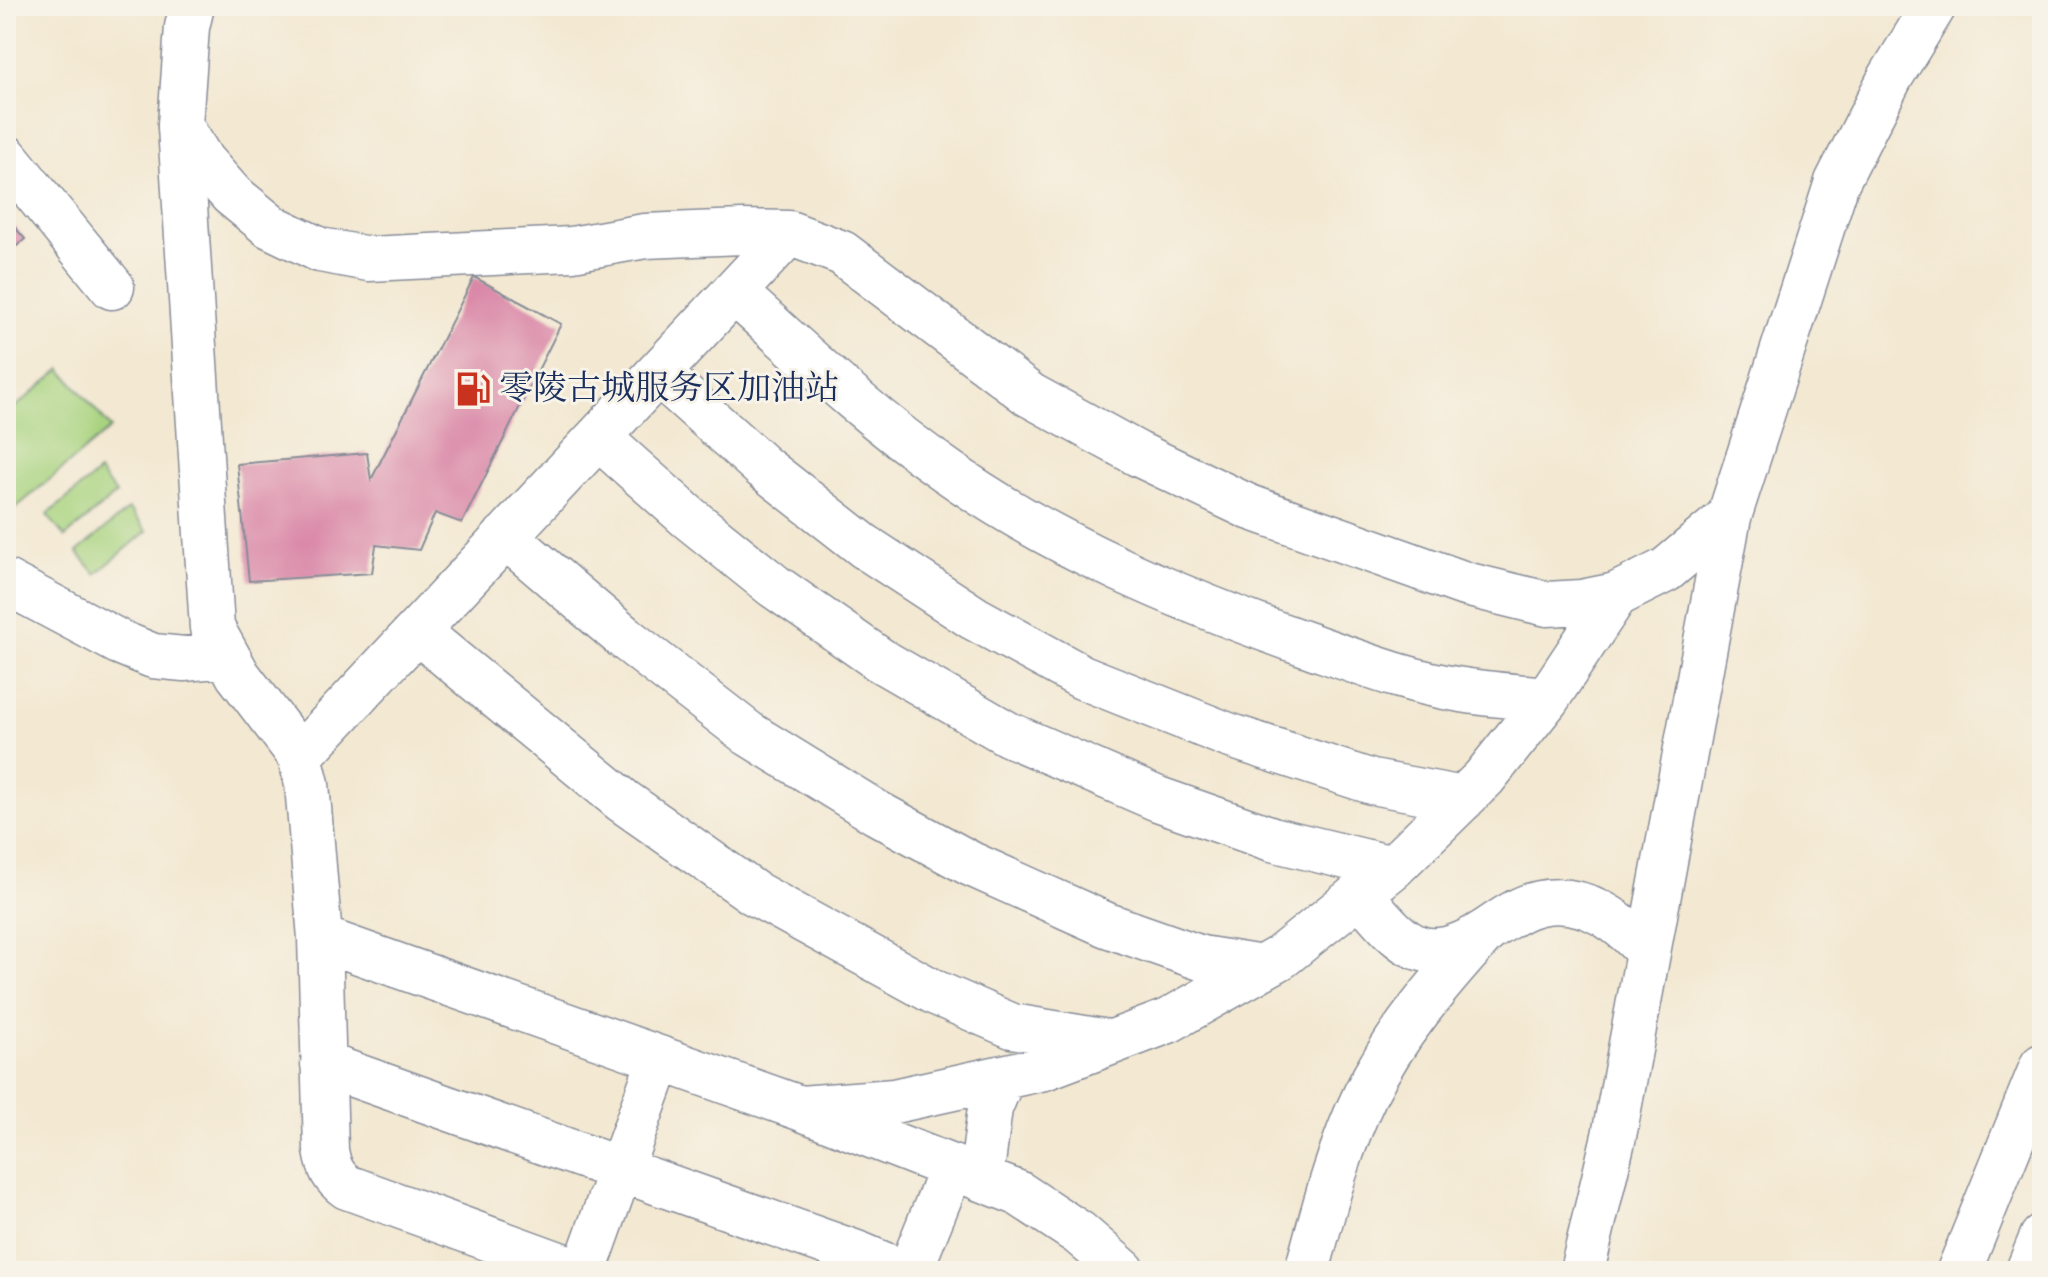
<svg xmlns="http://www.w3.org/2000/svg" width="2048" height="1277" font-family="'IM FELL DW Pica','Noto Serif SC',serif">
  <rect width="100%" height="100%" fill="#f7f3e8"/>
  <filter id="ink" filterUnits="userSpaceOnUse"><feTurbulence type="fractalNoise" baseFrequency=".0125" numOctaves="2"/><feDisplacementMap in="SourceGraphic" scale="16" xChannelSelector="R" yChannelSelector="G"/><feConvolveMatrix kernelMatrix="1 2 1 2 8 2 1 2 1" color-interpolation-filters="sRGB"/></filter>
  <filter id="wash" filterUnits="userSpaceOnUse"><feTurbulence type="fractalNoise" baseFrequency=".006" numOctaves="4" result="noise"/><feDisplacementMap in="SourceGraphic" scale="32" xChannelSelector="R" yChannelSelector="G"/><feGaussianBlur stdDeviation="1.8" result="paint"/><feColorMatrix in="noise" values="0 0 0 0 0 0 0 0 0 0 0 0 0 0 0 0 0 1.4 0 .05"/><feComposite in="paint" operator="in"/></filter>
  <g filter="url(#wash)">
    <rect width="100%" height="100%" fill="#f3e8d1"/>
    <!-- pitch -->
    <path fill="#a9d37f" stroke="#62816e" stroke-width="2" d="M61,369L111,428L6,516V415Z
      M99,472L116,494L65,537L47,515Z
      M129,509L147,531L96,574L77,552Z"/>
    <g id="blocks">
      <!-- building -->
      <path fill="#da88a7" d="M6,217L25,239L6,255Z
        M474,277L561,324L462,523L435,513L419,550L376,545L372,573L249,581L237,464L367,453L371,480Z"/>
    </g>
  </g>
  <g filter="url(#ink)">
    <use href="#blocks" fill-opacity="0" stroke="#878c98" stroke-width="2"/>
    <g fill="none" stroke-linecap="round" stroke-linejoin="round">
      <!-- minor casing -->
      <g stroke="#878c98" stroke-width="47">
        <path id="minor" d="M180,125L202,161L231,194L270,226L320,250L369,259L572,249L645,236L743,232L789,233L842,253L1030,395L1138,454L1249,507L1465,584L1547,604L1581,602L1616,595
          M180,127L212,628L238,675L300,756L307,784L320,938L326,1150C329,1168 333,1177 347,1187L578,1271
          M6,157L112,287
          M734,292C803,354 870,418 947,471C1055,547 1181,600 1306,644C1357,662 1408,682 1462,690C1490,695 1519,696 1547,699
          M658,373L763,467L864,546L974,618L1082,677L1228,735L1372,782L1463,799
          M598,437L688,517L774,586L880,660L1008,734L1158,799L1272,839L1392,868
          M505,536L625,638L749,734L877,813L971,864L1107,925L1201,958L1262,968
          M6,582L119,642L153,656L184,659L227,655
          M417,631L623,801L754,893L936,993L1012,1026L1108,1042
          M300,756L789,233
          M1360,894C1400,940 1420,972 1483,933
          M320,938L800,1108L1018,1193L1079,1233L1123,1271
          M323,1064L859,1254L899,1271
          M800,1108L894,1101L1044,1068L1168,1021L1281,957L1392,868L1484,778L1547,699L1616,595
          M981,1179L990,1108L1003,1077
          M584,1271L660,1059
          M910,1271L952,1167
          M1307,1271C1323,1212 1338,1151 1365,1095C1395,1034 1440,982 1485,932"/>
      </g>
      <!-- highway casing -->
      <g stroke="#878c98" stroke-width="47">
        <path id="highway" d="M180,125L187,27L192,6
          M1616,595L1666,570L1729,517
          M1485,932C1502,920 1520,907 1540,903C1584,894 1621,921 1648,952
          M1582,1271L1614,1136L1729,517L1837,182L1890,78L1934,6
          M1959,1271L2042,1066
          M2028,1271L2042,1237"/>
      </g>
      <!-- minor -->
      <use href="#minor" stroke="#fff" stroke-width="44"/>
      <!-- highway -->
      <use href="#highway" stroke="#fff" stroke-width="44"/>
    </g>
  </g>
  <!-- icons -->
  <defs>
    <g id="fuel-bare" transform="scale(2.76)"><path d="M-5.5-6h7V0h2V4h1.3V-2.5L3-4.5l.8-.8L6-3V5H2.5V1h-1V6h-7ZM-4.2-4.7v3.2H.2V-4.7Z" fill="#c8321e" stroke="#f7f3e8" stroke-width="2.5" paint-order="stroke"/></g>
  </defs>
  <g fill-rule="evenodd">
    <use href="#fuel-bare" x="473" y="389"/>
  </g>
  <g text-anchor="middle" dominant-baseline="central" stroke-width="6" stroke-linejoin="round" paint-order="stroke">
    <!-- poi labels -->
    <g font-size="34" fill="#1b2f5e" stroke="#f7f3e8" text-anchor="start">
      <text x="499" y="389">零陵古城服务区加油站</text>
    </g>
  </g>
  <!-- margin -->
  <rect width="2048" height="1277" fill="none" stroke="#f7f3e8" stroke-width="32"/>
</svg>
